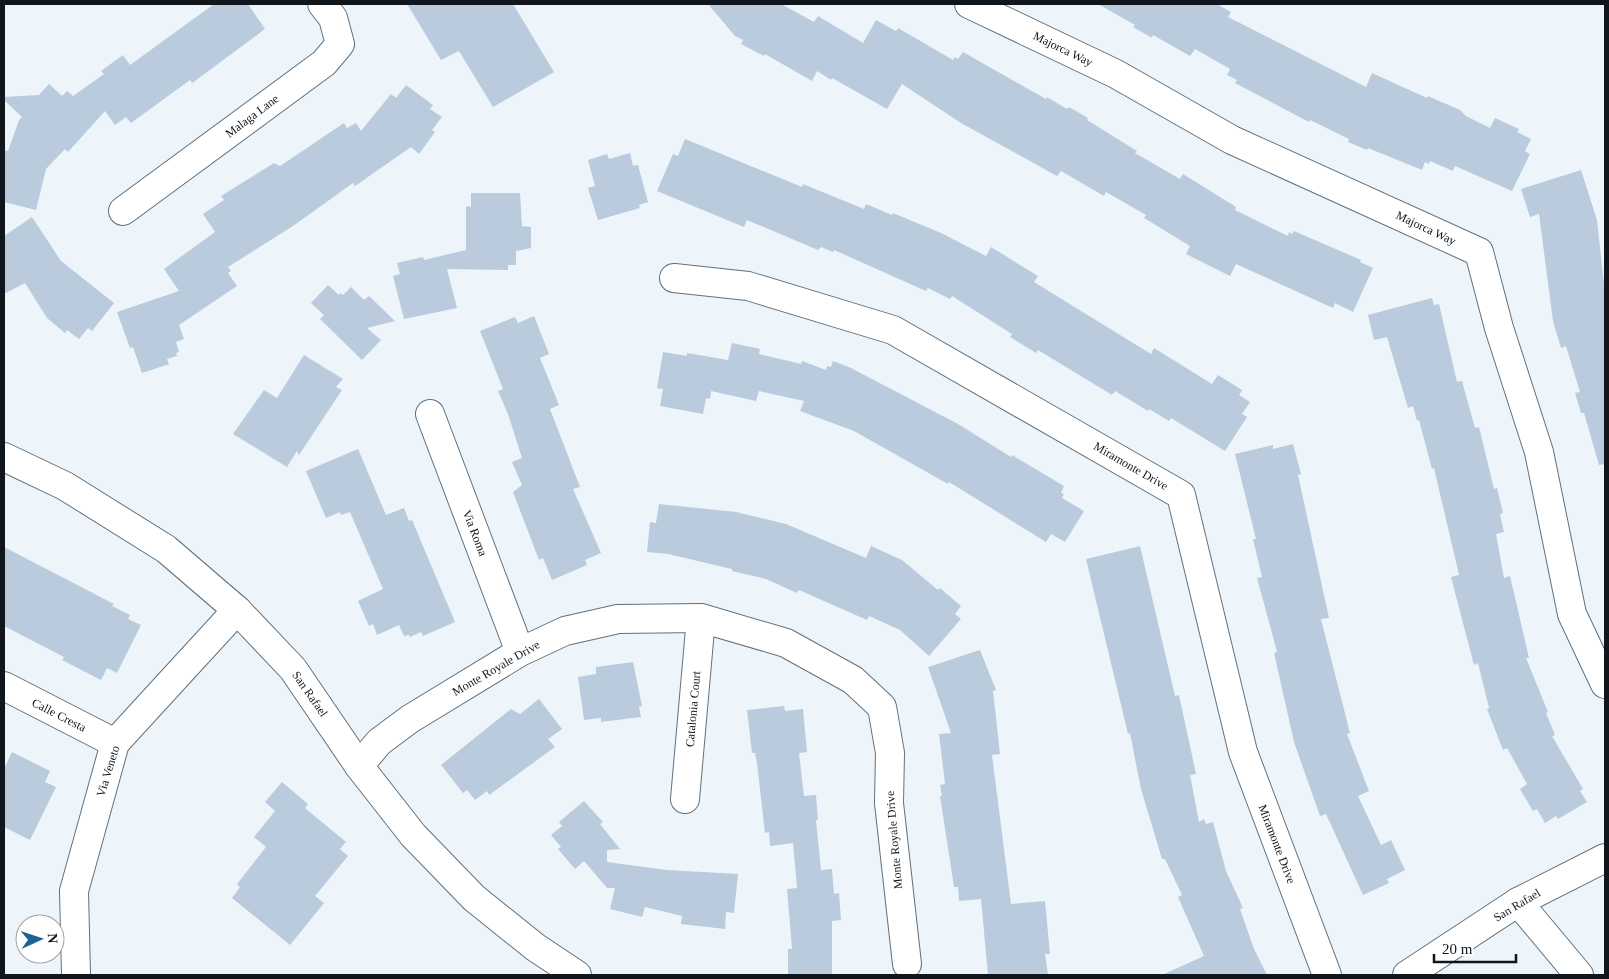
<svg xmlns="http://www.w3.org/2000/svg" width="1609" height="979" font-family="Georgia,serif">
  <rect width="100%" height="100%" fill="#edf5fb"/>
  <!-- building -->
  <path fill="#b9cbdc" d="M214,4H248L265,29L195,81L192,83L190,80L131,123L126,117L115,125L105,111L68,152L65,149L46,169L36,210L4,202V150L8,151L19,120L22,117L4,100V97L39,95L49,84L62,96L67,91L73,96L104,74L101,71L123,55L130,65Z
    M407,4H513L554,72L493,107L459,51L441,60Z
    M708,4H781L814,22L818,16L863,43L876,20L896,31L898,28L953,60L955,57L958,59L963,52L1046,99L1047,97L1067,109L1069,107L1088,118L1087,120L1137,151L1135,153L1180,179L1183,174L1236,207L1235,210L1288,236L1289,232L1292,234L1294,231L1361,260L1360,262L1373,268L1353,312L1335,303L1333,308L1236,264L1230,276L1186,254L1190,246L1144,218L1146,215L1106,192L1104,196L1061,171L1057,176L961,123L902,84L887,109L832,78L831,80L817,71L812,81L765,54L764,56L741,44L743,40L735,36Z
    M1098,4H1217L1231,12L1228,17L1366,87L1372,73L1427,98L1428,96L1460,110L1466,116L1490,128L1495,118L1519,129L1517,132L1531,139L1525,151L1530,154L1512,191L1455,166L1453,171L1430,161L1429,164L1425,162L1422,170L1368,148L1367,150L1348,142L1349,139L1310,120L1309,122L1235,83L1237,80L1227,75L1230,69L1195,49L1190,56L1153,35L1152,38L1133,27L1135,25Z
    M406,85L433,105L430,109L442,117L432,130L435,132L419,154L411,147L355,186L353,183L293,226L228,267L231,271L228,273L237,286L179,325L184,339L176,342L179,352L176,353L177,356L167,359L169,364L142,373L133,347L130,348L117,312L179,291L164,269L215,232L203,214L224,200L221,196L274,163L280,166L344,123L347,128L356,123L361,131L391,94L396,98Z
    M685,139L802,187L803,184L864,209L866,204L892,215L893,213L941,233L986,256L991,247L1038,276L1034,282L1151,354L1154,348L1212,384L1218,375L1242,390L1239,395L1250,402L1242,414L1247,417L1225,451L1171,418L1169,421L1149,409L1148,411L1115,391L1112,395L1038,350L1036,353L1010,337L1012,334L952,296L950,299L928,288L926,291L834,250L833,252L821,247L818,250L747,220L744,227L657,191L673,154L678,156Z
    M630,153L633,166L638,165L648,202L639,205L640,208L598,220L588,188L595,186L588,160L607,154L609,159Z
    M1581,170L1597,220L1605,293V464L1599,465L1584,413H1581L1575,393L1580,392L1566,346L1561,348L1553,321L1539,214L1530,217L1521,189Z
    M471,193H520L522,226L531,227V248L516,251V265H508V270L447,269L457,308L404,319L393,276L400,274L397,263L423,257L424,260L466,250V206L471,207Z
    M32,217L61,261L114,303L92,331L88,328L79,339L67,330L65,333L47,318L25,283L4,294V236Z
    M328,285L339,295L340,293L343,295L351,287L364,300L369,296L395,321L367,328L381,340L362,360L320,319L324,315L311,303Z
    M1432,298L1434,305L1439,304L1457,382L1462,381L1475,428L1479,427L1494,489L1497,488L1503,513L1500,514L1504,532L1496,534L1504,578L1510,576L1529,658H1526L1548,712L1546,713L1555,735L1552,736L1583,789L1580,791L1587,802L1558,819L1556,816L1545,823L1537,809L1533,811L1520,789L1527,784L1507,748L1503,750L1487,709L1489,708L1478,663L1474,665L1451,577L1459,575L1434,468L1432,469L1419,420L1417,421L1413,406L1408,408L1387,337L1374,340L1368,315Z
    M534,316L549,354L540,358L559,405L550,409L580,487L573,489L601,553L585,560L587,565L552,580L543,558L539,560L513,492L522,485L512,462L522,458L508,414L498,391L503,389L480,331L515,317L518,323Z
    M732,343L760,349L759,354L801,364L802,361L826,370L827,366L831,367L833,361L851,368L958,424L1011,457L1012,455L1064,486L1061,493L1064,494L1062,498L1084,511L1065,542L1051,534L1046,542L949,482L948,484L854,431L800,411L804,401L759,391L756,401L711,391L710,399L706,398L703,414L660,406L663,389L657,388L663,352L687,356V353L728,360Z
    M304,355L343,379L336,387L342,390L299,455L297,451L287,467L233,434L264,390L277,398Z
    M1293,444L1301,474L1298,475L1329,618L1321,619L1350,733L1347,734L1369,791L1358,796L1381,845L1391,840L1405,870L1387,879L1389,883L1363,895L1326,814L1320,816L1294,742L1274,653L1277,652L1257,578L1262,577L1253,539H1256L1235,454L1273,445V449Z
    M358,449L386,515L404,508L409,521L412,520L455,622L423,636L421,632L410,637L409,635L404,636L399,625L377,635L373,624L369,626L358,601L383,589L350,512L341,515L340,512L326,518L306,471Z
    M659,504L736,512L786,524L866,558L871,546L902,560L938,590L940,588L961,606L955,614L961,619L929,656L900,630L869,616L867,620L799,590L797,593L766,579L732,571V569L668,554L647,552L650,522L656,523Z
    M1140,546L1175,696L1179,695L1196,774L1190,775L1199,822L1204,819L1206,824L1213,822L1226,871L1243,908L1240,909L1254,949L1267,975H1162L1204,956L1178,897L1182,895L1165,859H1162L1141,789L1130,733L1128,734L1086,559Z
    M4,547L114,604L112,606L130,615L128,619L141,625L117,673L107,668L101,680L62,660L64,657L4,626Z
    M980,650L996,690L993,691L1000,754L992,755L1011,904L1045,901L1050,954H1045L1048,975H988L981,899L959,901L958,887H954L940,796H942L940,785L945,784L939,734L951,733L928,667Z
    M633,662L642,706L639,707L641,717L601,722V718L584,720L578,677L596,674V667Z
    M539,699L562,729L548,739L555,747L489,795L487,791L475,800L467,790L463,793L441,765L511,709L520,714Z
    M784,706L785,711L803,709L807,752L799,753L804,796L816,795L818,820H816L821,870L832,869L834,894L839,893L841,920L832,921V975H788V949H792L787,889L797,888L793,843L770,846L769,832L765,833L757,763L755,753H752L747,710Z
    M12,752L50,771L45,782L56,787L30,840L4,827V769Z
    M282,782L308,804L305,808L346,842L340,849L348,856L315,896L324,903L290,945L232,898L240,887L237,884L266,847L254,837L275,811L265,802Z
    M584,801L603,822L600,824L620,849L607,850V862L667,870L738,874L734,913L726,912L725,929L681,924L682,916L645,907L642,917L610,909L615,888H607L584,861L575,869L558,849L561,847L551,835L562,826L559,822Z"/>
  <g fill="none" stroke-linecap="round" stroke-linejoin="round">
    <!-- street casing -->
    <g stroke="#60717f" stroke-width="30">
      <path id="street" d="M969,4L1116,74L1232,140L1479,252L1499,328L1539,452L1572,614L1605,684
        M123,211L324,63L340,44L333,18L322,4
        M674,278L748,286L893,330L1181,495L1243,752L1327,975
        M430,414L520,652
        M4,686L115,743
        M359,766L379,742L410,719L520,652L565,631L618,619L701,618L786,643L853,680L882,707L890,753L889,803L907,964
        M685,799L701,618
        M1518,902L1579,975
        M76,975L74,891L115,743L237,610"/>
    </g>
    <!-- secondary casing -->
    <g stroke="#60717f" stroke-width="30">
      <path id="secondary" d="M4,457L65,486L166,549L237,610L293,669L359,766L413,835L474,898L535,947L577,975
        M1407,975L1518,902L1605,858"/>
    </g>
    <!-- street -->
    <use href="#street" stroke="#fff" stroke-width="28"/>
    <!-- secondary -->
    <use href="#secondary" stroke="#fff" stroke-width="28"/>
  </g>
  <g text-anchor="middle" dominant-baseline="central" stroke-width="4" stroke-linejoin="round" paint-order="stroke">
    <!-- street labels -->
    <g font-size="12" fill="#10161c" stroke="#fff">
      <text transform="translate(1063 49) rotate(26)">Majorca Way</text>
      <text transform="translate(252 116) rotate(-37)">Malaga Lane</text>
      <text transform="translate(1426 228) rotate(25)">Majorca Way</text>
      <text transform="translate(1131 466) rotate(30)">Miramonte Drive</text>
      <text transform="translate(475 533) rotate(69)">Via Roma</text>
      <text transform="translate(496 668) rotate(-30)">Monte Royale Drive</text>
      <text transform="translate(310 694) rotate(55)">San Rafael</text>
      <text transform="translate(693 709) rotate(-85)">Catalonia Court</text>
      <text transform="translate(59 715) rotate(27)">Calle Cresta</text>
      <text transform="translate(108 771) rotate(-73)">Via Veneto</text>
      <text transform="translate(894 840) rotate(-95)">Monte Royale Drive</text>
      <text transform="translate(1277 844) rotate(69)">Miramonte Drive</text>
      <text transform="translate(1517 905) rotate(-31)">San Rafael</text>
    </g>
  </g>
  <!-- border -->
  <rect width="1609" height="979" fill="none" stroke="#10161c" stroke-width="10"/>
  <!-- north arrow -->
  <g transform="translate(40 939) rotate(87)"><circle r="24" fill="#ffffff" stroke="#9fa2a4"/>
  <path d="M0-4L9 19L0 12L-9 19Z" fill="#1b6397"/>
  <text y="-8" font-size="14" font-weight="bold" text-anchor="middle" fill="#10161c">N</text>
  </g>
  <!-- scale -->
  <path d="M1434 954v8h82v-8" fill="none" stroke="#10161c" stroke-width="2.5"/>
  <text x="1442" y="954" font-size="15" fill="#10161c" stroke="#ffffff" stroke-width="4" paint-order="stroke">20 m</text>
</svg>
